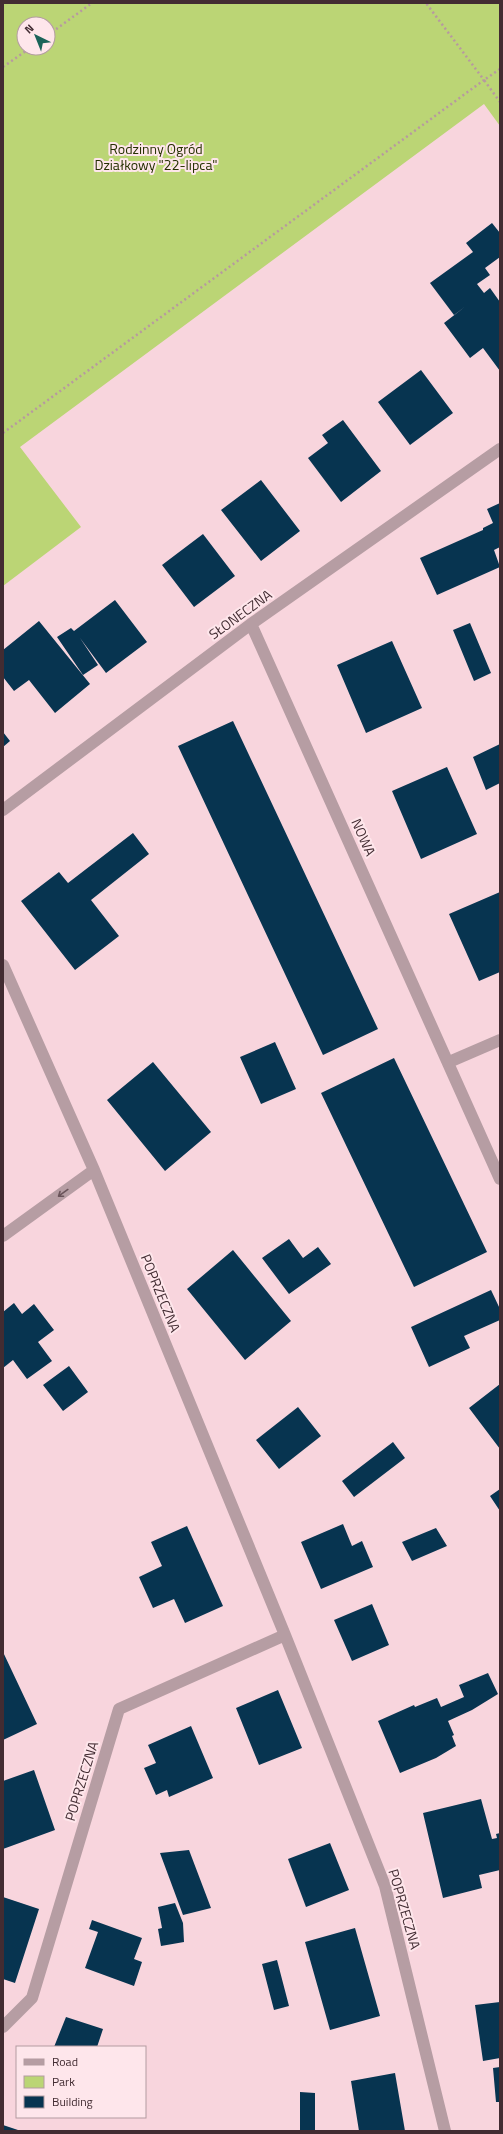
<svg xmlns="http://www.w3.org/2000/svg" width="503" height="2134" font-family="'Titillium Web',sans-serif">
  <rect width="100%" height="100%" fill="#f8d5dd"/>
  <!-- green -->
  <path fill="#bbd575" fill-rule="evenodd" d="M3,3H500V126L484,104L20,447L81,527L3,586ZM24,24H48V48H24Z"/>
  <!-- building -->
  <path fill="#073450" d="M492,223L500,233V257L485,268L490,275L477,284L484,293L490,288L500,302V371L483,348L470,358L444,323L466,306L454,315L430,283L473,252L466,243Z
    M421,370L453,413L410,445L378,402Z
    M343,420L381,471L341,502L308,458L328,443L322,435Z
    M261,480L300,531L261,561L221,510Z
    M500,503V547L494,550L500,567L437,595L420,558L483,530V528L493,523L487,509Z
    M203,534L235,576L194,607L162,565Z
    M115,600L147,642L106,673L80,638L98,665L83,675L57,637L71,628L74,631Z
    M39,621L90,684L55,713L29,680L14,691L3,677V650Z
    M470,623L491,673L474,681L453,630Z
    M392,641L422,708L366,733L337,665Z
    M233,721L378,1029L323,1055L178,746Z
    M3,732L10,741L3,747Z
    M500,744V783L486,790L473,757Z
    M447,767L477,834L421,859L392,791Z
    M133,833L149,854L91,900L119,936L75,970L21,901L59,872L68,883Z
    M500,892V972L479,981L449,914Z
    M275,1042L296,1089L261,1104L240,1057Z
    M394,1058L487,1252L414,1287L321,1093Z
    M153,1062L211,1132L165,1171L107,1100Z
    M289,1239L303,1258L318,1247L331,1264L289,1294L262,1258Z
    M233,1250L291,1321L245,1360L187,1289Z
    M491,1290L500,1309V1320L464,1336L470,1348L429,1367L411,1327Z
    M14,1303L22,1314L34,1304L54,1330L38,1342L52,1361L27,1379L13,1360L3,1368V1312Z
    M69,1366L88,1392L63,1411L43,1385Z
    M500,1384V1449L469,1408Z
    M298,1407L321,1436L279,1469L256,1440Z
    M393,1442L405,1458L354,1497L342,1481Z
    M500,1489V1511L490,1496Z
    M343,1524L352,1546L362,1541L373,1567L321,1589L301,1542Z
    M187,1526L223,1606L185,1623L174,1599L153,1608L139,1577L162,1566L151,1542Z
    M436,1528L447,1546L412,1561L402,1542Z
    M372,1604L389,1645L352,1661L334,1620Z
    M3,1652L37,1724L3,1740Z
    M488,1673L498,1694L472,1710L448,1721L454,1735L452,1736L456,1746L436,1758L400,1773L378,1721L414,1705L415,1707L437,1698L441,1707L464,1697L459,1685Z
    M278,1690L302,1748L259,1765L236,1708Z
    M191,1726L213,1778L169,1797L167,1790L156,1795L144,1768L156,1763L148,1745Z
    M34,1770L55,1830L3,1849V1781Z
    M481,1799L492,1839L497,1838L496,1834L500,1833V1870L479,1875L482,1888L443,1898L423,1813Z
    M330,1843L349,1890L306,1907L288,1859Z
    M189,1850L211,1908L183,1915L160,1853Z
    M3,1897L39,1909L15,1983L3,1979Z
    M175,1903L183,1923L184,1942L161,1946L158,1929L162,1928L158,1907Z
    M92,1920L142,1938L134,1959L142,1962L134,1986L85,1968L98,1932L89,1929Z
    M355,1928L380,2016L330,2030L305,1942Z
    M277,1960L289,2006L274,2010L262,1964Z
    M500,2002V2058L483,2061L475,2005Z
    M66,2017L103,2029L97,2047H54Z
    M500,2067V2102H496L493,2068Z
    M395,2073L405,2131H359L351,2081Z
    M300,2092L315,2093V2131H300Z
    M3,2125L21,2131H3Z"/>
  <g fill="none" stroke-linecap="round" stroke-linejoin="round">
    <!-- path -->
    <path stroke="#b799a0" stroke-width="2.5" stroke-dasharray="2 3" stroke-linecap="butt" d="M48,35L92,3
      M3,67L30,48
      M500,69L484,80L500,102
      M3,433L484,80L426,3"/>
    <!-- street -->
    <path stroke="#b69da3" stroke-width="12" d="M251,624L500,1179
      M3,810L251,624L500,449
      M3,965L94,1170L285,1635L385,1886L445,2131
      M449,1062L500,1040
      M3,1236L94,1170
      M3,2027L32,1998L119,1709L285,1635"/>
  </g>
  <!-- one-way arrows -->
  <defs><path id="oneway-shaft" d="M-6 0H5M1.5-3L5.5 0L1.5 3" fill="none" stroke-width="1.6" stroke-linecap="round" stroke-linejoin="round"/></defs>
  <use stroke="#6b545a" href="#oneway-shaft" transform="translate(63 1193) rotate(144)"/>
  <g text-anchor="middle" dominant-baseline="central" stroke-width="4" stroke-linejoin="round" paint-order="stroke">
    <!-- park labels -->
    <g font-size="14" fill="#253000" stroke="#fee6eb">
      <text x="156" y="148">Rodzinny Ogród<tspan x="156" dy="16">Działkowy "22-lipca"</tspan></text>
    </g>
    <!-- street labels -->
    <g font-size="14" fill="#422c32" stroke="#fee6eb">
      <text transform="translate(240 614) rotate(-36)">SŁONECZNA</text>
      <text transform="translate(364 837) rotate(66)">NOWA</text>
      <text transform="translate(161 1293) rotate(68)">POPRZECZNA</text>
      <text transform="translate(81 1781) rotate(-73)">POPRZECZNA</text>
      <text transform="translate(405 1909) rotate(74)">POPRZECZNA</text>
    </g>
  </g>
  <!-- border -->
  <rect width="503" height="2134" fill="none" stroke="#422c32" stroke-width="8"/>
  <!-- legend -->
  <rect x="16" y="2046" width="130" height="72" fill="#fee6eb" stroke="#b39ca1"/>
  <rect x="24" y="2059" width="20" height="6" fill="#b69da3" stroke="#b39ca1"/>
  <text x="52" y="2066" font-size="12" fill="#422c32">Road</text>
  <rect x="24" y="2076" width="20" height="12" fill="#bbd575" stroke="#b39ca1"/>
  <text x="52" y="2086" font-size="12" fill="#422c32">Park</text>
  <rect x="24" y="2096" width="20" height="12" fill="#073450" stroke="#b39ca1"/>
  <text x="52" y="2106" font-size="12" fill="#422c32">Building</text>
  <!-- north arrow -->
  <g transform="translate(36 36) rotate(317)"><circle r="19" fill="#fee6eb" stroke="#b39ca1"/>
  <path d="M0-3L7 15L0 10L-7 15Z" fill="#1a6359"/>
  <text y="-6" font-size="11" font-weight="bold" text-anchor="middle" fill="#422c32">N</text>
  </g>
</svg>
